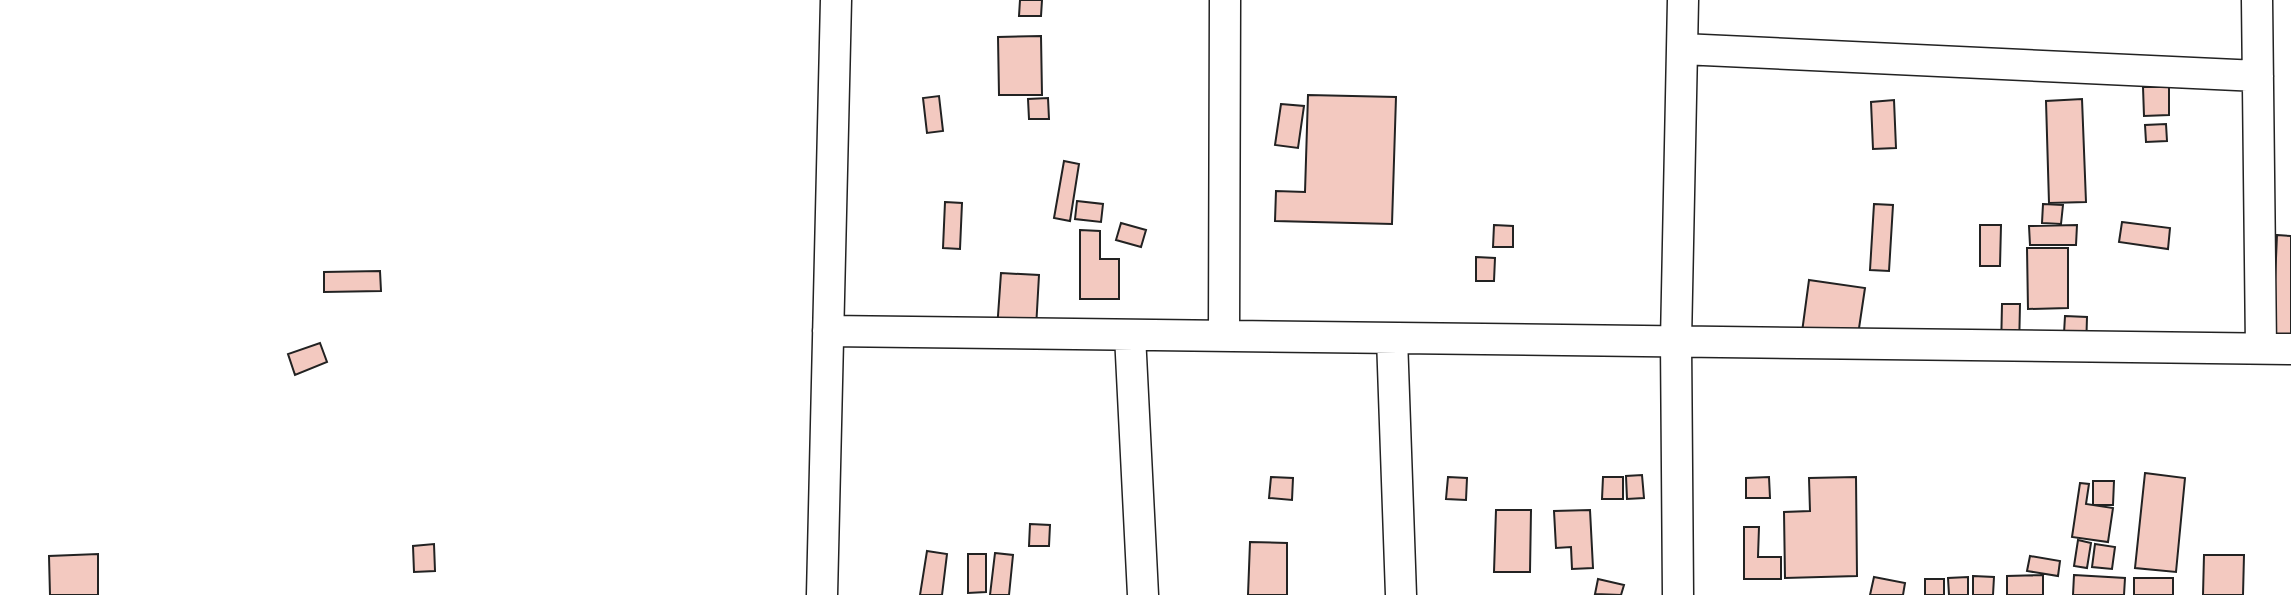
<svg xmlns="http://www.w3.org/2000/svg" width="2291" height="595" font-family="'Work Sans',sans-serif">
  <rect width="100%" height="100%" fill="#fff"/>
  <!-- building -->
  <path fill="#f3c9c0" stroke="#222" stroke-width="2" d="M1020,0H1042L1041,16H1019Z
    M1041,36L1042,95H999L998,37Z
    M2143,87H2169V115L2144,116Z
    M1308,95L1396,97L1392,224L1275,221L1276,191L1305,192Z
    M939,96L943,131L927,133L923,98Z
    M1048,98L1049,119H1029L1028,99Z
    M2082,99L2086,202L2049,203L2046,101Z
    M1894,100L1896,148L1873,149L1871,102Z
    M1281,104L1304,106L1298,148L1275,145Z
    M2166,124L2167,141L2146,142L2145,125Z
    M1064,161L1079,164L1070,221L1054,218Z
    M1077,201L1103,204L1101,222L1075,219Z
    M945,202L962,203L960,249L943,248Z
    M1874,204L1893,205L1889,271L1870,270Z
    M2043,204L2063,205L2061,224L2042,223Z
    M2122,222L2170,228L2168,249L2119,242Z
    M1121,223L1146,230L1141,247L1116,240Z
    M1494,225L1513,226V247H1493Z
    M1980,225H2001L2000,266H1980Z
    M2077,225L2076,245H2030L2029,226Z
    M1080,230L1100,231V259H1119V299H1080Z
    M2277,235L2291,236V350L2272,349Z
    M2027,248H2068V308L2028,309Z
    M1476,257L1495,258L1494,281H1476Z
    M380,271L381,291L324,292V272Z
    M1001,273L1039,275L1035,346L996,344Z
    M1809,280L1865,288L1855,355L1800,347Z
    M2002,304H2020L2019,351H2001Z
    M2065,316L2087,317L2086,351H2063Z
    M320,343L327,362L295,375L288,354Z
    M2145,473L2185,478L2176,572L2135,568Z
    M1642,475L1644,498L1627,499L1626,476Z
    M1271,477L1293,478L1292,500L1269,498Z
    M1448,477L1467,478L1466,500L1446,499Z
    M1603,477H1623V499H1602Z
    M1769,477L1770,498H1746V478Z
    M1856,477L1857,576L1785,578L1784,512L1810,511L1809,478Z
    M2093,481H2114L2113,505H2093Z
    M2080,483L2089,484L2086,504L2113,508L2108,542L2072,537Z
    M1496,510H1531L1530,572H1494Z
    M1590,510L1593,568L1572,569L1571,547L1556,548L1554,511Z
    M1030,524L1050,525L1049,546H1029Z
    M1744,527H1759L1758,557H1781V579H1744Z
    M2078,540L2091,543L2087,568L2074,566Z
    M1250,542L1287,543V595H1248Z
    M434,544L435,571L414,572L413,546Z
    M2095,544L2115,547L2112,569L2092,567Z
    M927,551L947,554L942,595H920Z
    M995,553L1013,555L1009,595H990Z
    M98,554V595H50L49,556Z
    M968,554H986V592L968,593Z
    M2204,555H2244L2243,595H2203Z
    M2030,556L2060,561L2058,576L2027,571Z
    M2043,575V595H2007V576Z
    M2074,575L2125,578L2124,595H2073Z
    M1973,576L1994,577L1993,595H1973Z
    M1874,577L1905,583L1903,595H1870Z
    M1968,577V595H1949L1948,578Z
    M2134,578H2173V595H2134Z
    M1598,579L1624,585L1621,595L1595,594Z
    M1925,579H1944V595H1925Z"/>
  <g fill="none" stroke-linecap="round" stroke-linejoin="round">
    <!-- minor casing -->
    <g stroke="#222" stroke-width="33">
      <path id="minor" d="M2257,0L2261,348
        M1682,49L2258,76
        M828,331L2291,349
        M1130,335L1143,595
        M1224,336L1225,0
        M1392,338L1401,595
        M822,595L836,0
        M1678,595L1676,341L1683,0"/>
    </g>
    <!-- minor -->
    <use href="#minor" stroke="#fff" stroke-width="30"/>
  </g>
</svg>
